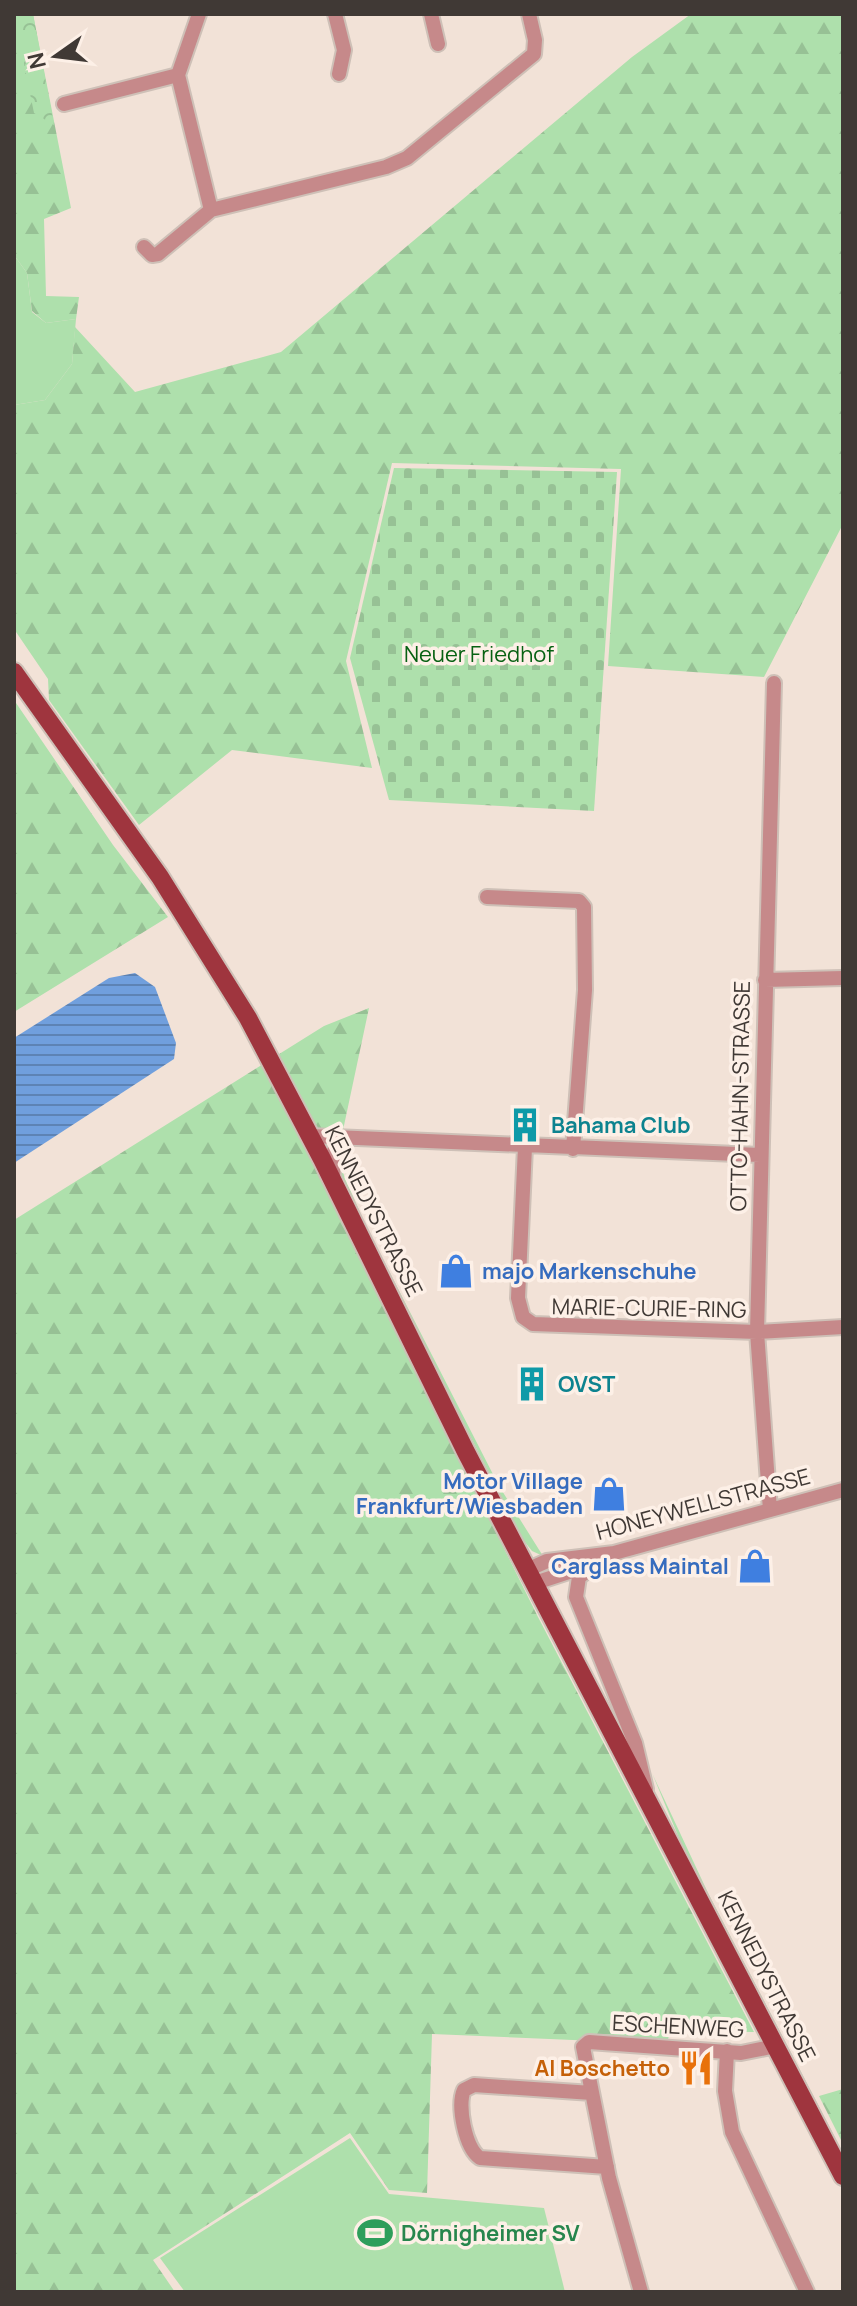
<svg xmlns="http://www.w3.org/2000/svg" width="857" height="2306" font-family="Manrope,sans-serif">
  <defs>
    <pattern id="forest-firs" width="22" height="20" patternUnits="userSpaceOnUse" patternTransform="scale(2)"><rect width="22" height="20" fill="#aee0ac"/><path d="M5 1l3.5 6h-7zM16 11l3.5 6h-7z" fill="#97c195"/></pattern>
    <pattern id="cemetery-stones" width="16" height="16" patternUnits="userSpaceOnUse" patternTransform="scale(2)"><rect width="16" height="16" fill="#aee0ac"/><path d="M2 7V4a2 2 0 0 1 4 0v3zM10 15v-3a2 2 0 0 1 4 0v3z" fill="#97c195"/></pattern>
    <pattern id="park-crowns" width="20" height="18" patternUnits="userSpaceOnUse" patternTransform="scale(2)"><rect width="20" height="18" fill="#aee0ac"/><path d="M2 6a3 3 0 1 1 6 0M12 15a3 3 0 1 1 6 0" fill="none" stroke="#97c195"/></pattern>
    <pattern id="water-rules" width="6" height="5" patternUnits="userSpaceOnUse" patternTransform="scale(2)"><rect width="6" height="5" fill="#709fdd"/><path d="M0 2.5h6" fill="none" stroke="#5d83b4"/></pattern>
  </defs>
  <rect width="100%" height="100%" fill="#f2e2d7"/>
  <!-- grass -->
  <path fill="#aee0ac" d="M14,255L27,273L32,312L46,323L76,319L72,364L45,400L14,405Z
    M340,1157L344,1176L367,1228L499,1486L543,1556L532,1551L524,1541L362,1226L339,1169Z
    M652,1773L709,1895L843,2153V2164L691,1867Z
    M350,2138L389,2194L544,2208L565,2292H185L160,2258Z"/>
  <!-- forest -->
  <path fill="url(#forest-firs)" d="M14,14H33L71,208L44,219L46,296L79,297L76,319L46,323L32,311L27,273L14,255Z
    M691,14H843V524L764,677L608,666L621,469L392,463L346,661L372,768L232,750L139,825L49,700L48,679L14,629V405L45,400L72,364L75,327L135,392L281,352L632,57Z
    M14,700L113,845L168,917L14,1012Z
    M369,1008L329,1196L538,1617L754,2032L670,2031L667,2044L432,2034L427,2193L389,2190L350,2133L153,2260L175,2292H14V1220L324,1026Z
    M843,2089V2144L819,2096Z"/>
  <!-- cemetery -->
  <path fill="url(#cemetery-stones)" d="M394,468L617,472L594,811L389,800L350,658Z"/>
  <!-- park -->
  <path fill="url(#park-crowns)" d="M14,14H33L54,125L34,113Z"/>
  <!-- water -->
  <path fill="url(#water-rules)" d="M135,973L155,987L176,1043L174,1059L14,1163V1038L109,978Z"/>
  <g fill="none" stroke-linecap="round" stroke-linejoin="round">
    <!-- minor casing -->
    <g stroke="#cec0b7" stroke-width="18">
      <path id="minor" d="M199,14L178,75L211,210
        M335,14L344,50L339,74
        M431,14L438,44
        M64,104L178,75
        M144,247L152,255L158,254L211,210L386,167L407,158L534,54L535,40L529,14
        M487,897L579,901L584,907L585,990L573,1149
        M765,980L843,978
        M310,1136L760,1155
        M525,1147L518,1298L523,1317L533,1324L757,1332L843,1327
        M333,1179L334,1151L346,1138
        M770,1510L757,1332L774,683
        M606,1558L579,1577L576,1597L635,1743L646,1789
        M527,1570L547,1561L614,1553L843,1490
        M535,1583L587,1566
        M727,2051L725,2091L732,2132L807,2292
        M592,2093L474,2085L464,2090C457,2105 465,2148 480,2158L607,2167
        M641,2292L609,2178L583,2047L589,2042L741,2053L776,2046"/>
    </g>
    <!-- major casing -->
    <g stroke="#cec0b7" stroke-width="22">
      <path id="major" d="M14,672L160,877L248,1018L322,1159L466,1452L843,2176"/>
    </g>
    <!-- minor -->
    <use href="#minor" stroke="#c6898a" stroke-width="14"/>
    <!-- major -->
    <use href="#major" stroke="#9f353e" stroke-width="18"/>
  </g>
  <!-- icons -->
  <defs>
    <g id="building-bare" transform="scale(2.76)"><path d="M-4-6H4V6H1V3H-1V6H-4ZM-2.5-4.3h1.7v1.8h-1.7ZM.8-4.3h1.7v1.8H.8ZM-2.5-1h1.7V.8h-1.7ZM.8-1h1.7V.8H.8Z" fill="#0f9aa8" stroke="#fdf0e7" stroke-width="2.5" paint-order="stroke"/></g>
    <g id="shop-bare" transform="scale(2.76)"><path d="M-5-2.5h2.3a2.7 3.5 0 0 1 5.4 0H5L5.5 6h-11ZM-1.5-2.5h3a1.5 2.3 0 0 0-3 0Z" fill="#3f7fe0" stroke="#fdf0e7" stroke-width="2.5" paint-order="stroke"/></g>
    <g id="restaurant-bare" transform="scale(2.76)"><path d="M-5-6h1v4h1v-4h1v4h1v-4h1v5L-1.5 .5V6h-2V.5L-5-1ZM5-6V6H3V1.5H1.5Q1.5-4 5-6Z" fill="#e8710a" stroke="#fdf0e7" stroke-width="2.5" paint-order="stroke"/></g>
    <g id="stadium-bare" transform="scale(2.76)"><path d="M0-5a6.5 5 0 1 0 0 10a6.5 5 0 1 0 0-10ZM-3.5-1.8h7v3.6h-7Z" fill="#2e9e5b" stroke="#fdf0e7" stroke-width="2.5" paint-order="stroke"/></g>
  </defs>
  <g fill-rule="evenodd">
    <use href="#building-bare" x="525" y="1125"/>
    <use href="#shop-bare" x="456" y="1271"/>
    <use href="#building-bare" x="532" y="1384"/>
    <use href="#shop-bare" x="609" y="1494"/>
    <use href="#shop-bare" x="755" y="1566"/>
    <use href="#restaurant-bare" x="696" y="2068"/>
    <use href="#stadium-bare" x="375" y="2233"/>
  </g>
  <g text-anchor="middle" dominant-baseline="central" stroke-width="7" stroke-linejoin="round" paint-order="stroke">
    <!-- park labels -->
    <g font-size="22" fill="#076112" stroke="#fdf0e7">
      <text x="479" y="654">Neuer Friedhof</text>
    </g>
    <!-- street labels -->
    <g font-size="22" fill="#403935" stroke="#fdf0e7">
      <text transform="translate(740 1096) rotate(-89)">OTTO-HAHN-STRASSE</text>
      <text transform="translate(374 1211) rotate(63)">KENNEDYSTRASSE</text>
      <text transform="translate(649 1308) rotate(1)">MARIE-CURIE-RING</text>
      <text transform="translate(703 1504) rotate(-15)">HONEYWELLSTRASSE</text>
      <text transform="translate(767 1976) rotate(63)">KENNEDYSTRASSE</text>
      <text transform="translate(678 2026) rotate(3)">ESCHENWEG</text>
    </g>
    <!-- culture labels -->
    <g font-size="22" font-weight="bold" fill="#0d838f" stroke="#fdf0e7" text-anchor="start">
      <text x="551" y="1125">Bahama Club</text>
      <text x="558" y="1384">OVST</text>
    </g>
    <!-- shop labels -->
    <g font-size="22" font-weight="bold" fill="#366cbe" stroke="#fdf0e7" text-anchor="end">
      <text x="482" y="1271" text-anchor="start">majo Markenschuhe</text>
      <text x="583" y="1481">Motor Village<tspan x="583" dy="25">Frankfurt/Wiesbaden</tspan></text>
      <text x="729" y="1566">Carglass Maintal</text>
    </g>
    <!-- food labels -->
    <g font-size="22" font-weight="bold" fill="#c56008" stroke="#fdf0e7" text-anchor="end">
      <text x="670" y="2068">Al Boschetto</text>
    </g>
    <!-- leisure labels -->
    <g font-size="22" font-weight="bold" fill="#27864d" stroke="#fdf0e7" text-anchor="start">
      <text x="401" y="2233">Dörnigheimer SV</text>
    </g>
  </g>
  <!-- border -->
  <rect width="857" height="2306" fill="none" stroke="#403935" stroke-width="32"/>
  <!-- north arrow -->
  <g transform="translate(56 56) rotate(256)" stroke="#fdf0e7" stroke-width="6" paint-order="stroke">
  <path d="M0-6L14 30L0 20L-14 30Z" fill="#403935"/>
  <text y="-12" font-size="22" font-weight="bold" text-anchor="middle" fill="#403935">N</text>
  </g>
</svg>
